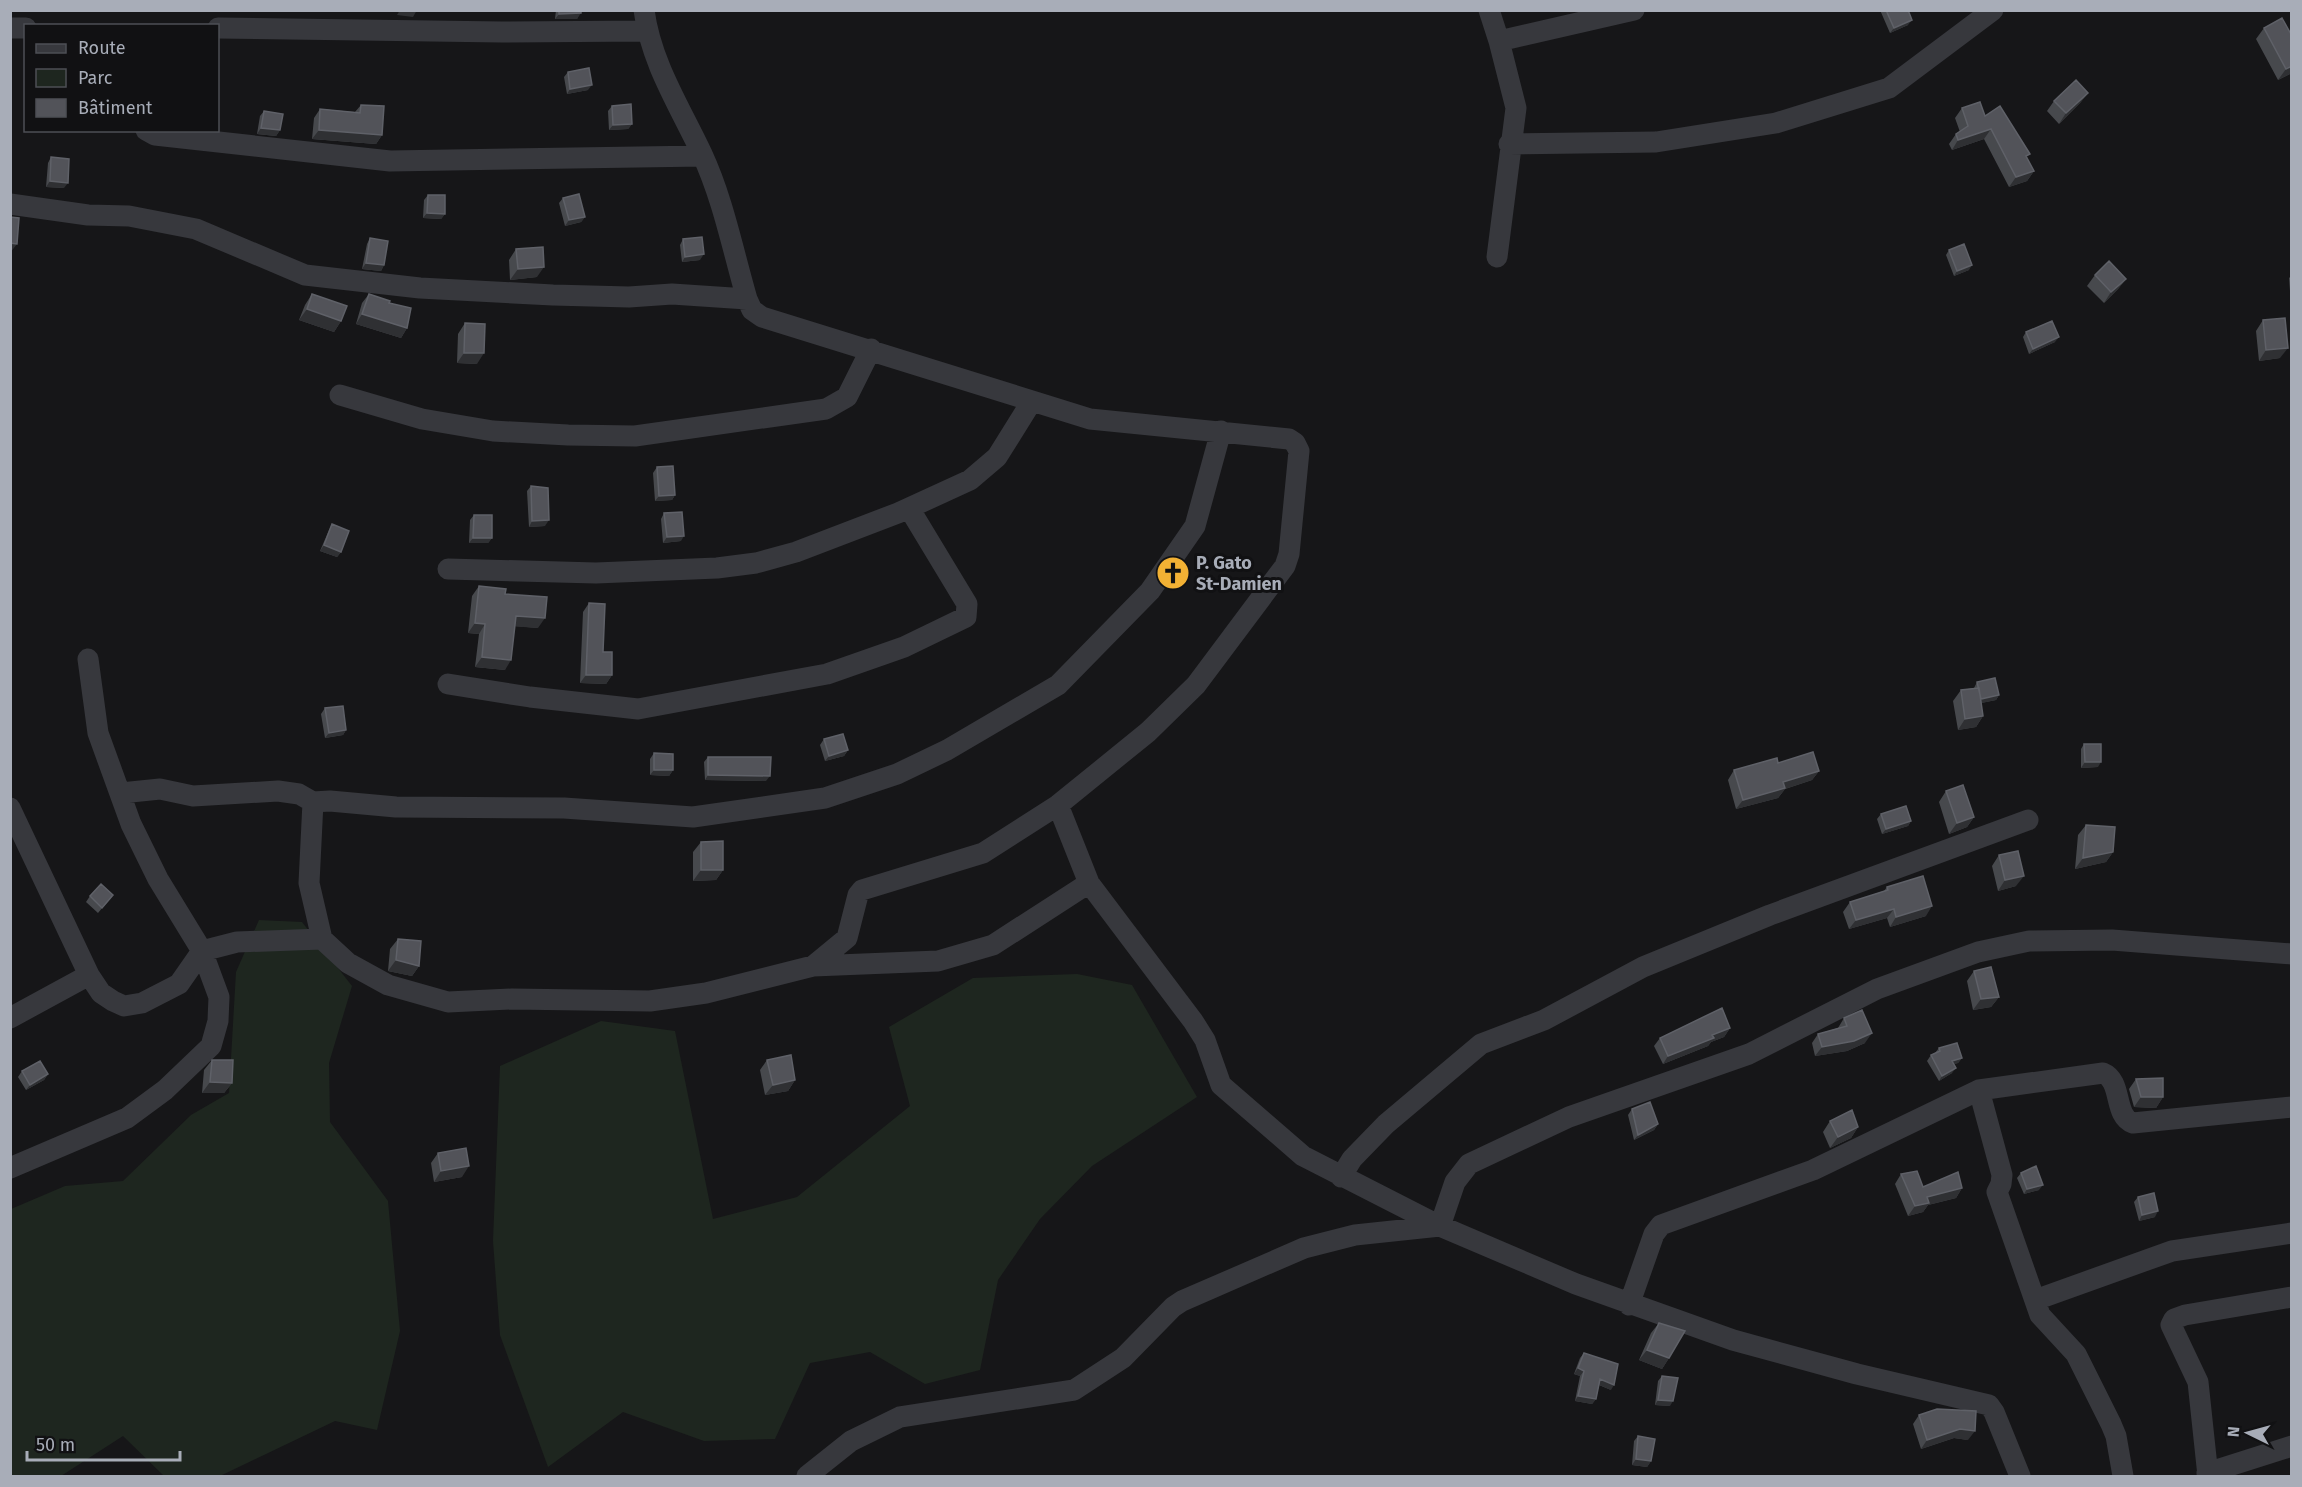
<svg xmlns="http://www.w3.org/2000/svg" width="2302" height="1487" font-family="'Fira Sans',sans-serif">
  <rect width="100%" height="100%" fill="#161618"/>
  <!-- green -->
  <path fill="#1e261f" d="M259,920L302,922L352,986L329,1063L330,1122L388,1201L400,1331L377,1430L335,1421L220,1476H164L123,1436L61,1476H11V1209L65,1186L123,1181L191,1115L229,1093L236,972Z
    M1077,974L1132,985L1197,1097L1092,1166L1040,1219L998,1280L980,1370L925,1384L870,1352L810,1363L775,1439L704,1441L623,1412L548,1467L500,1335L493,1241L500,1066L601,1021L675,1031L713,1219L797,1197L910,1106L889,1027L973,978Z"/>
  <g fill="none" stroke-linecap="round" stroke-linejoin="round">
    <!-- street -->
    <path stroke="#37383d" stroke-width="21" d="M644,10C651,63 680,107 702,154C723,199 733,251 747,299L752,310L762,317L1090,419L1289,439L1295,443L1299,451L1289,554L1285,566L1196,685L1148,732L1058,805L983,853L862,890L858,895L847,938L813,966
      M1489,10L1499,41L1516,108L1497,257
      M10,28H26
      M218,28L502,32L647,31
      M1499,41L1634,10
      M146,130L155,135L390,161L703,156
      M1509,144L1656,142L1776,123L1889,88L1993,10
      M10,204L88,215L129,216L196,229L305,275L420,288L553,295L629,297L672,294L747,299
      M340,395L422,419L493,431L568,435L635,436L826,409L847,397L871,349
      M448,569L596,573L717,568L756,563L796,552L898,513L970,480L997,457L1032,401
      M448,684L530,697L638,709L827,674L904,647L966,617L967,604L909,508
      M121,793L160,789L193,796L278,791L299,794L313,802L309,883L322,939L348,963L388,985L448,1002L512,999L650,1001L706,993L813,966L938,961L993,945L1089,883
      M313,802L330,801L396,807L564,808L693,817L825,798L897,774L947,750L1058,685L1150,591L1195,526L1221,431
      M1058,805L1089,883L1193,1021L1205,1040L1221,1085L1303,1156L1440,1226L1576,1284L1733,1340L1857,1374L1989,1405L1994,1412L2020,1476
      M10,808L89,975L101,993L113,1001L124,1006L142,1003L179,984L202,951L158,879L131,824L98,733L88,659
      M10,1018L89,975
      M1979,1090L2002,1175L2001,1184L1997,1192L2040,1315L2076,1354L2111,1424L2116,1436L2123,1476
      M10,1168L127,1118L165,1090L211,1046L218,1021L219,997L202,951L237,942L322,939
      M1341,1177L1352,1159L1386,1124L1481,1044L1544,1020L1643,967L1770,915L2028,820
      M2035,1300L2172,1251L2292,1233
      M1629,1305L1654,1234L1661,1225L1813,1170L1979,1090L2103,1073C2123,1081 2113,1116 2133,1123L2292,1107
      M2207,1473L2292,1446
      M807,1476L851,1441L900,1417L1074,1390L1123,1358L1173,1307L1182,1301L1304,1248L1355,1235L1440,1226L1455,1182L1469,1164L1569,1117L1749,1054L1877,989L1978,952L2029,941L2112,940L2292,954
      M2208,1476L2198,1382L2171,1325L2174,1319L2185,1315L2292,1297"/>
  </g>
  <!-- wall -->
  <path fill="#47494d" d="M556,10H581L577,19H555Z
    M1880,10H1908V25L1890,33Z
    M2264,28L2292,36V73L2278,80L2256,39Z
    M568,72L588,90L567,94L564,77Z
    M2088,93L2080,103L2059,124L2047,111L2054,101Z
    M361,105L382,135L376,144L312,139L314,118L320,109L355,112Z
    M612,106L632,124L628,129L609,130L608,111Z
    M1962,108L1985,116L2027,158L2034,171L2027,181L2009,187L1984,139L1952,150L1949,144L1956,134L1960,132L1955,118Z
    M264,111L280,130L276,136L257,134L260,116Z
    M51,157L64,188L46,187L48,163Z
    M428,195L445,214L441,219L423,218L424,200Z
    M563,198L585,217L581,222L565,226L559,203Z
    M370,238L384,265L381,271L362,269L367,244Z
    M683,239L700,260L682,262L680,245Z
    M516,249L537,277L510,280L509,260Z
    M1949,250L1969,270L1954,276L1946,255Z
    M2095,275L2126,279L2118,289L2104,303L2087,286Z
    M2292,275V304H2291L2289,278Z
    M312,294L341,321L334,332L299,320L305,305Z
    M369,294L389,303L407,328L401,338L356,324L362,303Z
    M2263,320L2280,358L2259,361L2256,331Z
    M465,323L477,364L457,363L458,334Z
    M2026,332L2055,342L2029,354L2023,337Z
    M657,467L675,495L672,500L655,501L653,473Z
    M531,486L545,526L529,527L527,491Z
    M664,513L681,541L663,543L661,519Z
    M474,515L492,538L488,543H469L470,520Z
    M332,524L341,552L337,557L320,551L329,530Z
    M479,586L538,628L515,626L505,670L475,667L479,634L468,633L472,596Z
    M589,603L603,652L612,675L606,684L580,683L583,612Z
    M1977,682L1999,695L1996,700L1981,703L1983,716L1976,727L1958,730L1953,701L1961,690L1974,688Z
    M325,708L346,730L343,735L325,738L321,714Z
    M824,739L848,750L844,756L825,761L820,745Z
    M2084,744L2098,767L2081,768V749Z
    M654,753L673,770L669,776L650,775V759Z
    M708,757L766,781L705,780L704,762Z
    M1778,763L1819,771L1812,780L1785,789L1778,798L1736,809L1728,780L1734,770Z
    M1946,791L1974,817L1967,827L1949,834L1939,802Z
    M1881,814L1911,821L1908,826L1882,834L1877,819Z
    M2086,825L2113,852L2106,862L2075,869L2078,835Z
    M701,842L723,870L716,880L693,881V852Z
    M1999,855L2016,886L1998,891L1992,866Z
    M1887,887L1926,916L1890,927L1887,918L1849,929L1843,912L1850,902L1884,891Z
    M113,895L98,913L86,902L90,896Z
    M398,939L419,966L412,976L388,971L390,949Z
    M1974,971L1999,997L1991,1007L1973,1010L1967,981Z
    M1844,1018L1865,1043L1847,1051L1815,1056L1812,1043L1818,1034L1838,1028Z
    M1730,1028L1724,1037L1711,1042L1708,1046L1663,1064L1654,1046L1660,1038Z
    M1939,1048L1962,1058L1958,1063L1954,1064L1952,1073L1939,1081L1927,1061L1931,1055L1935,1053Z
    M212,1060L232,1083L224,1093H202L204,1070Z
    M767,1060L795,1080L788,1091L765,1095L760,1070Z
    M22,1071L48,1074L44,1080L26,1090L18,1077Z
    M2136,1079L2163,1097L2156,1108L2134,1107L2129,1089Z
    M1632,1109L1658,1124L1654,1130L1634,1140L1628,1115Z
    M1830,1121L1858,1127L1851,1138L1830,1148L1823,1132Z
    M438,1153L462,1177L434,1182L431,1163Z
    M2021,1173L2039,1190L2024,1194L2017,1178Z
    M1901,1174L1923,1187L1962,1188L1956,1198L1928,1205L1923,1212L1908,1216L1895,1184Z
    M2138,1197L2155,1217L2139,1221L2134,1202Z
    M1659,1323L1669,1358L1662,1369L1639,1360L1651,1333Z
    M1584,1353L1611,1390L1599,1385L1596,1399L1592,1404L1575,1401L1580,1376L1574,1374L1580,1358Z
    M1662,1376L1670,1406L1655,1405L1658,1381Z
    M1919,1415L1968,1440L1954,1438L1921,1449L1913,1424Z
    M1638,1436L1651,1461L1647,1467L1632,1465L1634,1441Z"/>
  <!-- shaded-wall -->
  <path fill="#2f3033" d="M400,10H417L413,17L397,15Z
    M581,13L577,19H555L559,14Z
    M1912,20L1908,25L1890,33L1894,28Z
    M2292,66V73L2278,80L2286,69Z
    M592,85L588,90L567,94L570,89Z
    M2088,93L2080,103L2059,124L2066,113Z
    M632,124L628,129L609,130L613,125Z
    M261,128L280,130L276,136L257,134Z
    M1991,129L1984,139L1952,150L1958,140Z
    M319,130L382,135L376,144L312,139Z
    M2034,171L2027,181L2009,187L2016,177Z
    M50,181L68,183L64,188L46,187Z
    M427,213L445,214L441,219L423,218Z
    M585,217L581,222L565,226L569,220Z
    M10,243L17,244L10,253Z
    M704,254L700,260L682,262L685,257Z
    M366,263L384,265L381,271L362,269Z
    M1972,265L1969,270L1954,276L1957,271Z
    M544,267L537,277L510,280L518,269Z
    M2126,279L2118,289L2104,303L2111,292Z
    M307,309L341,321L334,332L299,320Z
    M362,314L407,328L401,338L356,324Z
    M2059,337L2055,342L2029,354L2033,349Z
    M2288,348L2280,358L2259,361L2266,350Z
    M464,353H484L477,364L457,363Z
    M675,495L672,500L655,501L659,496Z
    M549,520L545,526L529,527L532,521Z
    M684,536L681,541L663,543L667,537Z
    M473,538H492L488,543H469Z
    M324,545L341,552L337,557L320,551Z
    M516,616L545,618L538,628L509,626Z
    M475,623L485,624L479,634L468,633Z
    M482,657L511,660L505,670L475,667Z
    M586,675H612L606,684L580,683Z
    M1999,695L1996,700L1977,704L1981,699Z
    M1983,716L1976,727L1958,730L1965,719Z
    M346,730L343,735L325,738L329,733Z
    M848,750L844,756L825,761L829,756Z
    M2085,762H2101L2098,767L2081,768Z
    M654,770H673L669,776L650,775Z
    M1819,771L1812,780L1785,789L1778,798L1736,809L1743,800L1783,782Z
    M708,775L770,776L766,781L705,780Z
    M1974,817L1967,827L1949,834L1957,823Z
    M1911,821L1908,826L1882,834L1886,829Z
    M2113,852L2106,862L2075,869L2083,858Z
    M701,870H723L716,880L693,881Z
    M2024,876L2016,886L1998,891L2005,880Z
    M1932,906L1926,916L1890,927L1896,917Z
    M1894,909L1887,918L1849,929L1856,920Z
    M396,960L419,966L412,976L388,971Z
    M1999,997L1991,1007L1973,1010L1981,999Z
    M1730,1028L1724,1037L1711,1042L1708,1046L1663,1064L1668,1056L1712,1035Z
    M1872,1033L1865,1043L1847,1051L1815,1056L1822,1047Z
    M1962,1058L1958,1063L1948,1066L1952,1061Z
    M1956,1068L1952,1073L1939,1081L1942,1076Z
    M48,1074L44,1080L26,1090L30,1085Z
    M795,1080L788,1091L765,1095L773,1085Z
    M210,1082L232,1083L224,1093H202Z
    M2141,1097H2163L2156,1108L2134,1107Z
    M1658,1124L1654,1130L1634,1140L1638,1135Z
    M1858,1127L1851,1138L1830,1148L1838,1137Z
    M469,1166L462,1177L434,1182L441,1171Z
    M2043,1185L2039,1190L2024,1194L2027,1189Z
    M1962,1188L1956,1198L1928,1205L1923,1212L1908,1216L1915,1206L1927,1197Z
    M2158,1211L2155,1217L2139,1221L2142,1215Z
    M1647,1350L1669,1358L1662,1369L1639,1360Z
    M1578,1368L1584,1371L1580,1376L1574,1374Z
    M1600,1379L1614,1385L1611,1390L1597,1384Z
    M1578,1396L1596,1399L1592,1404L1575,1401Z
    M1658,1400L1673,1401L1670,1406L1655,1405Z
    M1960,1429L1975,1431L1968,1440L1954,1438L1921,1449L1927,1440Z
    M1636,1459L1651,1461L1647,1467L1632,1465Z"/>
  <!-- building -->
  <path fill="#525359" stroke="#5f6168" stroke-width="1.5" d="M559,10H581V13L559,14Z
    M1886,10H1908L1912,20L1894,28Z
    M2282,18L2292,36V66L2286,69L2264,28Z
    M589,68L592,85L570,89L568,72Z
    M2076,80L2088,93L2066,113L2054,101Z
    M1980,102L1985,116L2000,106L2030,154L2026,156L2034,171L2016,177L1991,129L1958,140L1956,134L1968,126L1962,108Z
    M631,104L632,124L613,125L612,106Z
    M361,105L384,106L382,135L319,130L320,109L360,113Z
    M264,111L283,114L280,130L261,128Z
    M51,157L69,159L68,183L50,181Z
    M579,194L585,217L569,220L563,198Z
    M428,195H445V214L427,213Z
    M10,217L19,218L17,244L10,243Z
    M702,237L704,254L685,257L683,239Z
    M370,238L388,241L384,265L366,263Z
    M1964,244L1972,265L1957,271L1949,250Z
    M543,247L544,267L518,269L516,249Z
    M2109,261L2126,279L2111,292L2095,275Z
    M312,294L347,306L341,321L307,309Z
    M369,294L390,301L389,303L411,308L407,328L362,314Z
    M2285,318L2288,348L2266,350L2263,320Z
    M2052,321L2059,337L2033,349L2026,332Z
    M465,323L485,324L484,353H464Z
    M673,466L675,495L659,496L657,467Z
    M531,486L548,488L549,520L532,521Z
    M682,512L684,536L667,537L664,513Z
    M474,515H492V538H473Z
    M332,524L349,531L341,552L324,545Z
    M479,586L506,589L505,594L547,597L545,618L516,616L511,660L482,657L485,624L475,623Z
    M589,603L605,604L603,652H612V675H586Z
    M1995,678L1999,695L1981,699L1977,682Z
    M1979,688L1983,716L1965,719L1961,690Z
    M343,706L346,730L329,733L325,708Z
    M843,734L848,750L829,756L824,739Z
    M2084,744H2101V762H2085Z
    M1813,752L1819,771L1783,782L1785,788L1743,800L1734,770L1777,758L1778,763Z
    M654,753L673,754V770H654Z
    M708,757H771L770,776L708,775Z
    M1963,785L1974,817L1957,823L1946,791Z
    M1906,806L1911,821L1886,829L1881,814Z
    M2086,825L2115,827L2113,852L2083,858Z
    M723,841V870H701V842Z
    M2018,851L2024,876L2005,880L1999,855Z
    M1923,876L1932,906L1896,917L1894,909L1856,920L1850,902L1888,890L1887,887Z
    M101,884L113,895L102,908L90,896Z
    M398,939L421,941L419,966L396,960Z
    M1991,967L1999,997L1981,999L1974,971Z
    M1722,1008L1730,1028L1712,1035L1714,1038L1668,1056L1660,1038Z
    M1862,1010L1872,1033L1854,1041L1822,1047L1818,1034L1847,1026L1844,1018Z
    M1957,1043L1962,1058L1952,1061L1956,1068L1942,1076L1931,1055L1940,1051L1939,1048Z
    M791,1055L795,1080L773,1085L767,1060Z
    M212,1060H233L232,1083L210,1082Z
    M40,1061L48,1074L30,1085L22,1071Z
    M2163,1078V1097H2141L2136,1079Z
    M1650,1102L1658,1124L1638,1135L1632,1109Z
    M1852,1110L1858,1127L1838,1137L1830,1121Z
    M466,1148L469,1166L441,1171L438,1153Z
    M2036,1166L2043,1185L2027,1189L2021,1173Z
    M1917,1171L1923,1187L1958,1172L1962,1188L1927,1197L1929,1203L1915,1206L1901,1174Z
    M2154,1193L2158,1211L2142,1215L2138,1197Z
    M1659,1323L1685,1331L1669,1358L1647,1350Z
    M1584,1353L1618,1364L1614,1385L1600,1379L1596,1399L1578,1396L1584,1371L1578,1368Z
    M1662,1376L1678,1378L1673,1401L1658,1400Z
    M1937,1409L1976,1411L1975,1431L1960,1429L1927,1440L1919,1415Z
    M1638,1436L1655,1439L1651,1461L1636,1459Z"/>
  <!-- icons -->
  <defs>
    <g id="church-disc" transform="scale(1.725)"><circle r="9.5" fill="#f2b134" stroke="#111113"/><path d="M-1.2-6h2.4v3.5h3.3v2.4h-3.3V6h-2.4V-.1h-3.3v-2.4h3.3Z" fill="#111"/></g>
  </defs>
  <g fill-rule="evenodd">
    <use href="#church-disc" x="1173" y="573"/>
  </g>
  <g text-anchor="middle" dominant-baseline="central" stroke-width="6" stroke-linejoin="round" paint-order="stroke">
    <!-- poi labels -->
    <g font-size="18" font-weight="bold" fill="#a8adb8" stroke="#111113" text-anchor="start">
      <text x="1196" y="563">P. Gato<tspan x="1196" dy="21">St-Damien</tspan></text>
    </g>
  </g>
  <!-- border -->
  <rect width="2302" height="1487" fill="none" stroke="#a8adb8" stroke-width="24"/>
  <!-- legend -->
  <rect x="24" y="24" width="195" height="108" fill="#111113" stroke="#4d4f55" stroke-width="1.5"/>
  <rect x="36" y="44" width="30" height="9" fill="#37383d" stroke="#4d4f55" stroke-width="1.5"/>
  <text x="78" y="54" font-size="18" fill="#a8adb8">Route</text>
  <rect x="36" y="69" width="30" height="18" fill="#1e261f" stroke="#4d4f55" stroke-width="1.5"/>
  <text x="78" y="84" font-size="18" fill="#a8adb8">Parc</text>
  <rect x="36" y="99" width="30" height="18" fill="#525359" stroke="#4d4f55" stroke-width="1.5"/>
  <text x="78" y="114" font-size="18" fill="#a8adb8">Bâtiment</text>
  <!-- north arrow -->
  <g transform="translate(2248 1433) rotate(275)" stroke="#111113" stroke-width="4.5" paint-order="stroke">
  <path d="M0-4.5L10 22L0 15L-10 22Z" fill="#a8adb8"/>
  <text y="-9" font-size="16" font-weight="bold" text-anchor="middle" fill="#a8adb8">N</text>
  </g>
  <!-- scale -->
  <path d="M27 1451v9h153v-9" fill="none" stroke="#a8adb8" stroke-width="3"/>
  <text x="36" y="1451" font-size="18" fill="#a8adb8" stroke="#111113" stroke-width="4.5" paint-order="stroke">50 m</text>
</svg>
